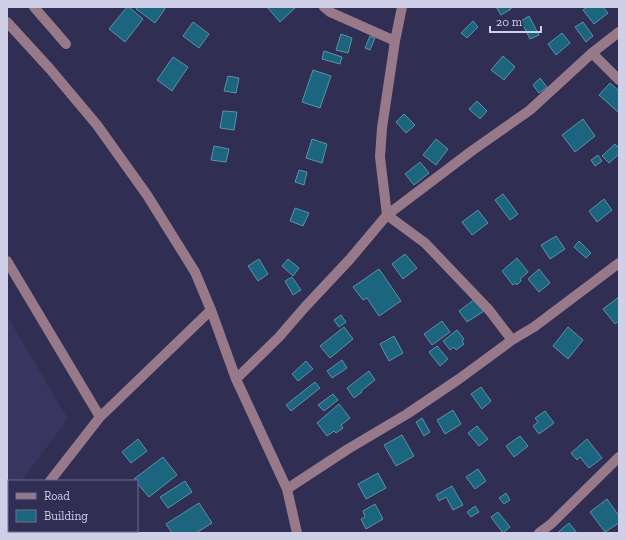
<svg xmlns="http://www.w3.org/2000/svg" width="626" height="540" font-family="'Zilla Slab',serif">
  <rect width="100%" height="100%" fill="#302e52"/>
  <!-- built -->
  <path fill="#383660" d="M7,316L68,419L21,481H9V497L7,500Z"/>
  <!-- building -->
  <path fill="#1b667e" stroke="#5e91a6" d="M127,7H129L143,19L125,42L109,29Z
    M137,7H163L165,9L155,23L136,9Z
    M267,7H296L280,22Z
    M496,7H510L511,9L501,15Z
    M587,7H603L608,13L594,24L583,10Z
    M529,16L539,35L530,39L521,21Z
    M473,21L478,27L467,38L461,33Z
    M193,22L209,34L199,48L183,36Z
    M583,22L593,36L586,42L575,27Z
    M562,33L570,43L556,55L548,44Z
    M341,34L352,38L348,53L336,50Z
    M370,36L375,38L370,50L365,48Z
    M324,51L342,57L340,64L322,59Z
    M503,56L515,67L504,80L491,70Z
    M173,57L188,67L172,91L157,80Z
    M313,70L331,76L320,108L302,102Z
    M228,76L239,78L236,93L224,91Z
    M540,78L547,87L539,93L533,85Z
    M610,83L619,91V113L599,95Z
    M477,101L487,111L480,119L469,109Z
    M223,111L237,112L234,130L220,128Z
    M404,114L415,125L406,133L396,122Z
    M583,119L595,136L575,152L562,135Z
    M312,139L327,144L322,163L306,158Z
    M436,139L448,149L436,165L423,155Z
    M615,144L619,148V154L609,163L602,156Z
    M214,146L229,149L226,162L211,160Z
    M598,155L602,161L595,166L591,160Z
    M420,162L429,173L414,185L405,174Z
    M299,170L307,172L304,185L295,182Z
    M503,194L518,214L510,220L495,200Z
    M604,199L612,210L597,222L589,211Z
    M295,208L309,213L303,226L290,221Z
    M478,210L488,223L472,235L462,222Z
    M556,236L565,249L550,259L541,245Z
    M579,241L591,253L586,258L574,247Z
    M405,254L417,268L403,279L392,264Z
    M517,258L528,272L520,279L521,281L517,285L516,283L513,285L502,271Z
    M259,259L268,274L258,281L248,266Z
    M288,259L299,268L293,276L282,266Z
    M379,269L401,301L379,316L367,298L363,300L353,287Z
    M539,269L550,283L539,292L528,279Z
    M292,277L301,290L293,295L285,281Z
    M619,297V321L615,324L603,309Z
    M475,299L484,311L467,322L459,311Z
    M341,315L346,322L339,327L334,320Z
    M442,321L450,332L432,345L424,334Z
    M344,327L353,339L330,358L320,346Z
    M568,327L583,340L568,359L553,346Z
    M457,330L464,339L462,341L464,344L456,350L454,347L450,350L443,341Z
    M394,336L403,353L389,361L380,344Z
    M437,346L448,359L440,366L429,352Z
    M342,360L347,368L332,378L327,371Z
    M306,361L313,369L298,381L292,374Z
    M369,371L375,380L361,391L362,392L354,398L347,388Z
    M315,382L320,388L291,411L286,405Z
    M481,387L491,401L482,409L471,394Z
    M333,394L338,400L324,411L318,405Z
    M339,404L350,418L341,425L343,428L336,433L334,431L327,436L317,423Z
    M453,410L461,424L445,434L437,420Z
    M545,411L554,423L539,434L533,426L538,422L535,418Z
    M422,418L430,432L424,436L416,422Z
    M477,426L488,439L479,446L468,433Z
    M402,435L414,456L396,466L384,445Z
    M520,436L528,446L514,457L506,446Z
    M138,439L147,451L131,463L122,452Z
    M587,439L602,458L589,468L580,457L577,460L571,453Z
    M163,457L177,475L149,497L137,483V481H136L134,479Z
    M478,469L486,481L475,489L466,477Z
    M378,473L386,488L366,499L358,484Z
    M185,481L192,492L168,508L160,497Z
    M452,486L463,505L453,510L446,497L439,501L436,495Z
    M506,493L510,500L504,504L499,498Z
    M607,499L619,516V523L605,532L590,512Z
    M199,503L212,523L196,533H172L166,524Z
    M375,504L383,519L366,529L361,519L365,517L363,511Z
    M475,506L479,512L471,517L467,512Z
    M498,512L510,527L503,533L491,517Z
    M569,523L577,533H557Z"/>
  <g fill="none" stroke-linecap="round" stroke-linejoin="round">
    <!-- minor -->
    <path stroke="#98798a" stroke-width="10" d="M34,7L66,44
      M324,7L330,12L395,41
      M402,7L395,41L382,128L380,157L387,215L425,243L489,310L512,340
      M7,22L50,69L97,125L147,195L195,272L211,310L236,379L287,489L297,533
      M592,53L619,80
      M7,261L100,417
      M236,379L279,337L305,307L350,259L387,215L473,150L530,110L592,53L619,32
      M50,481L100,417L211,310
      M287,489L348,449L407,414L459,379L512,340L534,327L619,263
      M13,533L15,531
      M539,533L551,524L619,457"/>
  </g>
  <!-- border -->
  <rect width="626" height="540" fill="none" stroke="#cfd0e7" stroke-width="16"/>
  <!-- legend -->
  <rect x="8" y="480" width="130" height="52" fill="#302e52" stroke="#706f8e"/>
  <rect x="16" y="493" width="20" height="6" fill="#98798a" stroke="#706f8e"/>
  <text x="44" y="500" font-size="12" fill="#cfd0e7">Road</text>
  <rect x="16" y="510" width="20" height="12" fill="#1b667e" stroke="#706f8e"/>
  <text x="44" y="520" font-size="12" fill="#cfd0e7">Building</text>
  <!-- scale -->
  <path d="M490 26v6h51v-6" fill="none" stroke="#cfd0e7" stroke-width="2"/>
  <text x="496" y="26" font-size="12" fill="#cfd0e7" stroke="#302e52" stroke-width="3" paint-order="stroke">20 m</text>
</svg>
